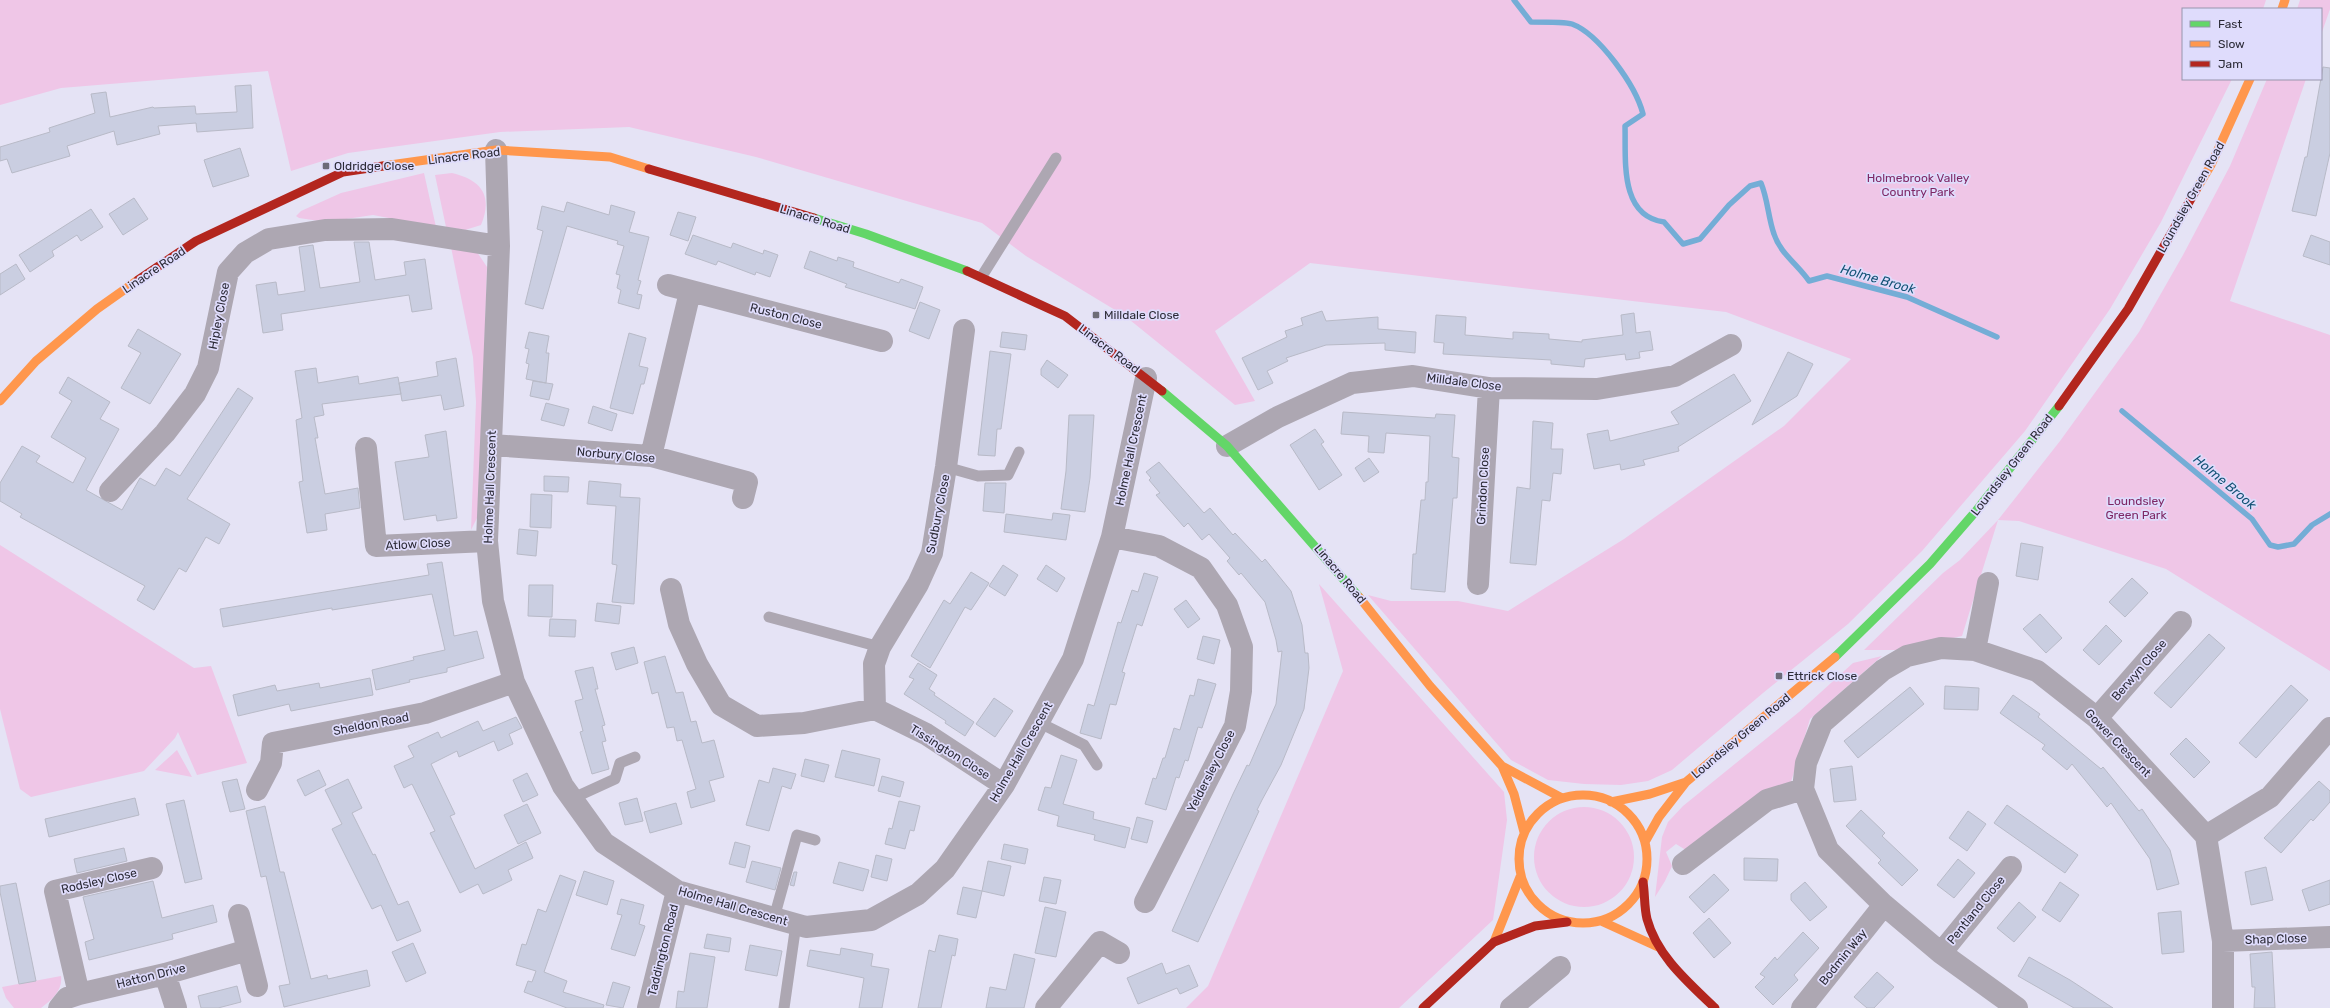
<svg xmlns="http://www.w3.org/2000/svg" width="2330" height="1008" font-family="Rubik,sans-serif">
  <rect width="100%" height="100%" fill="#e5e3f5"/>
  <!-- green -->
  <path fill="#efc6e7" d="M0,0H2266L2263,9H2183V79H2232L2161,222L2110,309L2025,431L1922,551L1848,624L1763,693L1672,770L1648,781L1621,785L1584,784L1548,780L1511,760L1368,595L1391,601H1458L1508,611L1624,539L1784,426L1851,359L1726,312L1310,263L1215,331L1255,401L1235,405L1125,316L1026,256L982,223L756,157L629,127L500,132L348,153L291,171L268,71L61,88L0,105Z
    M2300,0H2330V9L2321,35V9H2297Z
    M2267,79H2306L2230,301L2330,335V671L2166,569L2019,521L1998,520L1962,636L1900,650H1864L1943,573L1960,560L1998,520L2060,441L2139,332L2183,255L2230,166Z
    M424,173L436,227L373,215L326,222L299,218L296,216L301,211L341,193Z
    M452,173C482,180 493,196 481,225L465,230L446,227L435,175Z
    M451,247L477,252L487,267L479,514L471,530L476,402L473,357Z
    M0,545L194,668L211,666L247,763L197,775L178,732L175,738L144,771L31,797L20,789L0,709Z
    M1319,584L1504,792L1507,820L1493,920L1399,1008H1186L1208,986L1343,671Z
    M1882,656L1810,719L1791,782L1689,852L1676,844L1666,852L1672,866L1665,881L1655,897L1662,837L1668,822L1683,806L1799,712L1853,663Z
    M177,750L192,777L155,770Z
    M1534 857a50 50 0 1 1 100 0a50 50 0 1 1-100 0Z
    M61,976C63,990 52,1000 41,1008H14L6,998L2,987Z"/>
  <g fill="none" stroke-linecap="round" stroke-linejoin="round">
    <!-- stream -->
    <path stroke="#74add6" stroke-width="5.5" d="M1514,0L1531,22C1540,22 1566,22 1572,24C1599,34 1636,86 1643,114L1625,126C1626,159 1619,216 1664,222L1683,244L1700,239L1729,205L1750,186L1761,183C1768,200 1768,217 1774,234C1780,253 1798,265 1809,281L1827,276L1907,297L1997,337
      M2122,411L2252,519L2270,545L2278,547L2294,544L2312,525L2330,514"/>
  </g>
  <!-- building -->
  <path fill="#cacee1" stroke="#b8bac7" d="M2323,67L2330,68V153L2316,216L2292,211L2305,157H2307Z
    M251,85L253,128L197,132L196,123L158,126L160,134L117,145L114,131L67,146L70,156L12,173L7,159L0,161V147L50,132L49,128L95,113L91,94L106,92L110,117L153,107L154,108L195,106L196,114L237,112L235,86Z
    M240,148L249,176L213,187L204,160Z
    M134,198L148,219L123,235L109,214Z
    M567,202L609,215L611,205L635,212L629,232L649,237L638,280L641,281L637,294L642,295L639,309L618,303L621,290L617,288L620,275L616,274L624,246L617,244L618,241L567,226L543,309L525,304L543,231L537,229L542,206L564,212Z
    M91,209L103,227L81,241L77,235L52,251L54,256L30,272L19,255Z
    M678,212L696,217L688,241L670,235Z
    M693,235L731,248L733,243L763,254L764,250L778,255L770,277L756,272L755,275L718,261L716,265L685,254Z
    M2311,235L2330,242V265L2303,256Z
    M354,242H369L375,280L406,275L404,262L425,259L432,309L412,312L409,295L281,314L283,330L263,333L256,285L276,282L278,295L305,291L299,247L313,245L320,288L360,282Z
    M810,251L837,261L838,257L854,262L853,267L899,283L901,279L923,287L915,309L845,287L847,284L804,268Z
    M16,264L25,279L0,295V274Z
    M920,302L940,310L929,339L909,331Z
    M1322,311L1326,321L1378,317V329L1416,332L1415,353L1385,350V343L1326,345L1286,358L1288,361L1267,371L1273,383L1258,390L1242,358L1287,337L1285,331L1303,325L1301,318Z
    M1634,313L1636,333L1650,331L1653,350L1639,352L1640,358L1626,360L1625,354L1585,359L1584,367L1551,364V360L1443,354L1444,343L1434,342L1436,315L1466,317L1465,335L1513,339V332L1549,334V339L1582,342V340L1623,335L1621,315Z
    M138,329L181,354L150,404L121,388L141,353L128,346Z
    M529,332L549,336L546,353H549L546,383L526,379L529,364L526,363L529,349L525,348Z
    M1002,332L1027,335L1025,350L1000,347Z
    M629,333L646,338L639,366L648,368L644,384H641L633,414L610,408Z
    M990,351L1011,354L1001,429H997L995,456L978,455Z
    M1788,352L1813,364L1797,396L1752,425Z
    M456,358L464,406L444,410L441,395L402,401L399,383L438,376L436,362Z
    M1047,360L1068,375L1058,388L1041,375V369Z
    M316,368L318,383L358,376L359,384L398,377L401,394L322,404L324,415L314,417L318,438H315L325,494L358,488L360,508L325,514L327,530L307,533L299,482L303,481L296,420L302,418L295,371Z
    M1734,374L1751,401L1678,447L1679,451L1643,460L1645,465L1621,470L1620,464L1594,469L1587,434L1608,430L1610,441L1679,424L1671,412Z
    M68,377L110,402L100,419L119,429L86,490L122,510L140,478L155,486L166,468L180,476L238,388L253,398L187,499L230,524L219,544L206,537L186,572L179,568L154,610L137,600L145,586L20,517L22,514L0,501V483L22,446L40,456L36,462L73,483L86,458L51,437L72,401L59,393Z
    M533,381L553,384L549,400L530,396Z
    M546,403L569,409L564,426L541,420Z
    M593,406L617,414L612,431L588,423Z
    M1343,412L1435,418L1436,414L1455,415L1452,457L1459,458L1457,498H1453L1445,592L1411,589L1413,554H1416L1421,500H1425L1426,482H1428L1430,436L1386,433L1384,453L1368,452L1369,436L1341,434Z
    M1069,415H1094L1090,478L1085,512L1061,509L1066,471Z
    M1533,421L1553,423L1551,449H1563L1561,474L1553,473L1550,501L1542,500L1536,565L1510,563L1517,487L1530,489Z
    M1315,429L1324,442L1321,444L1342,475L1319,490L1290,445Z
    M446,431L457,518L437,521L436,515L404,520L395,462L429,457L425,435Z
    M1369,458L1379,472L1364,482L1355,468Z
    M1159,462L1204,513L1210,508L1233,535L1235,533L1262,562L1265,559L1291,591L1302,625L1305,653H1308L1309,668L1304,709L1281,765L1262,800L1257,810L1259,811L1198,942L1172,931L1233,794L1247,765L1249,766L1276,704L1282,651L1278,652L1276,640L1265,602L1241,573L1239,575L1227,561L1230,558L1209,534L1202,540L1188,523L1184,527L1156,495L1160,493L1149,480L1151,478L1146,472Z
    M544,476L569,477L568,492L544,491Z
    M589,481L621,484L620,497L640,498L634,604L612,602L617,565L612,564L616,506L587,504Z
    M985,483H1006L1004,513L983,511Z
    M531,494L552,495L551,528L530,527Z
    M1053,513L1070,515L1066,540L1004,532L1006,514L1052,520Z
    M519,529L538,531L536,556L517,554Z
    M2021,543L2043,547L2038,580L2016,576Z
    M442,562L454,636L477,631L484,658L447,668V672L409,680L410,682L376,690L372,670L414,660L413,657L445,650L432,594L332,610V608L223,627L220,609L429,575L427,564Z
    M1003,565L1018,575L1005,596L989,586Z
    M1046,565L1065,578L1057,592L1037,579Z
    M971,572L989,583L971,610L965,607L930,668L911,656L944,600L950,604Z
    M1144,573L1158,577L1142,626L1137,624L1122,672L1125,673L1116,705L1110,704L1101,739L1080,733L1088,704L1094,706L1118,622L1121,623L1132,590L1138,592Z
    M2132,578L2148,593L2125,617L2109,602Z
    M529,585H553L552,617L528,616Z
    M1186,600L1200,619L1188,628L1174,609Z
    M597,603L621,606L619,624L595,621Z
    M2040,614L2062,638L2046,653L2023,629Z
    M550,619L576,620L575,637L549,636Z
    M2106,625L2122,641L2099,665L2083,650Z
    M2209,634L2225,648L2171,708L2154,693Z
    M1203,636L1220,640L1214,664L1197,659Z
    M634,647L638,663L616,670L611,653Z
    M665,656L676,693L683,692L691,722L696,721L702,743L714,740L724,777L709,781L715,801L691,808L687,792L696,789L682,740L677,741L674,727L667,728L658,692L652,694L644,662Z
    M918,663L937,675L929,689L935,693L934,695L974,722L965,736L945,723L946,721L904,694L914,679L909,677Z
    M593,667L598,689H595L605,725L602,726L606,741L602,742L609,769L592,774L580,732L583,731L575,701L583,699L575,671Z
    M370,678L373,695L291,711L289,704L238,716L233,695L275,685L277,691L319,683L320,688Z
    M1198,679L1216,684L1202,728L1198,727L1188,761L1185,760L1179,778L1176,777L1166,810L1145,804L1153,778L1156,779L1163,758H1165L1174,728L1180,730L1190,695L1194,696Z
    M2291,685L2308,700L2256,758L2239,743Z
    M1945,686L1979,688L1978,710L1944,709Z
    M1910,687L1924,704L1858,758L1844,741Z
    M2013,695L2040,714L2038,717L2101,769L2103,767L2139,811L2142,809L2170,850L2179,884L2157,890L2150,859L2111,803L2107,807L2072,764L2067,770L2042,749L2045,745L2000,713Z
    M994,698L1013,711L995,737L976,724Z
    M516,717L522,728L509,734L513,744L498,751L494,741L459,757L457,751L431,764L455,814L450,816L475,869L526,842L533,858L508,870L512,880L498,887L483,894L478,884L460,893L430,833L435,831L412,784L404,788L394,766L414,757L408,746L438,732L441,738L478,721L483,731Z
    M2186,738L2210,762L2194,778L2170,754Z
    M842,750L880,759L874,786L835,777Z
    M1061,755L1077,760L1063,804L1094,812L1093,819L1130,828L1125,848L1094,840L1095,835L1057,826L1059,816L1038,810L1045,787L1051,788Z
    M805,759L829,765L824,782L801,776Z
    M1852,766L1856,800L1834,802L1830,769Z
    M773,768L796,774L791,789L782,786L769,831L746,825L759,780L769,783Z
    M319,770L326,785L305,796L297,780Z
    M527,773L538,795L523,802L513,780Z
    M882,776L904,782L900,797L878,791Z
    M237,779L245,809L230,812L222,782Z
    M348,779L362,808L352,813L373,855L375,854L398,905L408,901L421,931L397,941L381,905L372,909L332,829L342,824L325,790Z
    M2319,781L2330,791V802L2313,821L2311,819L2281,853L2264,838Z
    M135,798L139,815L49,837L45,819Z
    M637,798L643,821L625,825L619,803Z
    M184,800L202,879L185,883L166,804Z
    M899,801L920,806L914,831L910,830L905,849L885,844L889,828L892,829Z
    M676,803L682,824L650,833L644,812Z
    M527,804L541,833L518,844L504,815Z
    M2007,805L2078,855L2065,873L1994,823Z
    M265,806L280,872H284L311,979L327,975L328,979L367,970L370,986L284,1007L279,986L290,984L266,876L261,877L246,811Z
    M1861,810L1885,833L1882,836L1918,870L1902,886L1878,863L1881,860L1846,826Z
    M1968,811L1986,824L1967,851L1949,838Z
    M1137,817L1153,821L1147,843L1131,839Z
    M735,842L750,846L745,868L729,864Z
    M1004,844L1028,849L1025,864L1001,859Z
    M124,848L127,861L77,873L74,859Z
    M876,855L892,859L887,881L871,877Z
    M1744,858L1778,859L1777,881L1744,880Z
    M1958,859L1975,873L1954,898L1937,885Z
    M752,861L781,868L775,890L746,882Z
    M988,861L1011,866L1004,896L982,891Z
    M839,862L869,870L863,891L833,883Z
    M2266,867L2273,900L2251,905L2245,872Z
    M584,871L614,881L607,905L576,895Z
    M794,872H797L794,886L790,885Z
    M1714,874L1729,890L1704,913L1689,897Z
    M560,875L576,881L544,972L567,981L563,992L604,1005L603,1008H567L524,992L528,981L532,982L536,971L516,965L522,944L526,945L538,909L546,912Z
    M1044,877L1061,880L1056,904L1039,901Z
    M2330,880V904L2309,911L2302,890Z
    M153,881L162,918L213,905L217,922L172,934L173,939L89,960L85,942L94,939L83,897Z
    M1805,882L1827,907L1810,921L1791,900V894Z
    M2060,882L2079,895L2060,922L2042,910Z
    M16,883L36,981L19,984L0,892V886Z
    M963,887L982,891L976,918L957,914Z
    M621,899L644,905L639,924L645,926L635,956L611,949L622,915L617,914Z
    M2019,902L2036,917L2014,942L1997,928Z
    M1045,907L1066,912L1056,957L1035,953Z
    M2181,911L2184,952L2162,954L2158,913Z
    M1709,918L1731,943L1714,958L1693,933Z
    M1803,932L1819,948L1794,975L1798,980L1773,1005L1755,987L1765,977L1760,974L1775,957L1777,960Z
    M707,934L731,938L729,952L704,948Z
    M939,935L958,939L955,956L952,955L941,1008H918L929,950L935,952Z
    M413,943L426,973L406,982L392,952Z
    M750,945L782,951L777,976L745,970Z
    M841,948L873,954L871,966L889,969L882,1008H859L864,978L807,966L810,950L840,955Z
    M2272,952L2275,1008H2254L2255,987H2252L2250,954Z
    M690,953L715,957L707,1008H676L678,991L684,992Z
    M1014,954L1035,959L1024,1008H986L990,987L1006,990Z
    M2029,957L2070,980L2113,1008H2074L2018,976Z
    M1162,963L1166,974L1189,965L1198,986L1180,994L1177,988L1138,1004L1127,978Z
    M1877,972L1894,987L1874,1008H1867L1854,997Z
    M613,982L630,987L623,1008L606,1005Z
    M237,986L241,1002L218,1008H201L198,996Z"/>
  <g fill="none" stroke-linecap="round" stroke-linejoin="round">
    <!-- lane -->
    <path stroke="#ada7b2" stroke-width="11" d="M982,276L1056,158
      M946,467L978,476L1008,475L1019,452
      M769,617L880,647
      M1038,722L1084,745L1097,765
      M575,805L580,795L615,779L620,763L635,757
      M774,918L797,835L815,840
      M784,1008L796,924"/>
    <!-- street -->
    <path stroke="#ada7b2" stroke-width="22" d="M496,150L499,246L487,541L493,601L514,682L563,786L604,843L677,891L806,927L871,920L918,894L945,869L1004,785L1073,659L1112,537L1146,378
      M668,285L882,341
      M492,445L651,456L747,482L743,498
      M1227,446L1278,417L1352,383L1413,376L1489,388L1597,389L1675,376L1731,345
      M366,448L376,546L487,541
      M651,456L690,292
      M110,491L165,433L195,394L208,368L228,272L245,253L269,239L325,230L392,229L499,246
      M1112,537L1159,546L1201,568L1227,605L1242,647L1241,691L1235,726L1145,902
      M1478,584L1489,388
      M671,589L679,624L697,664L721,705L757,726L804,723L875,709L926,734L1004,785
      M1975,650L1988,583
      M875,709L874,664L880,647L918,584L932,553L946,467L964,330
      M2097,718L2181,622
      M257,790L271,763L273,743L425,713L514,682
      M2206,836L2270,797L2330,728
      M1683,864L1767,800L1803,789
      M2223,941L2330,937
      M248,950L257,986
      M1941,953L2011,867
      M165,974L176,1008
      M79,994L55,891L152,868
      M59,1008L67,998L79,994L165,974L248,950L239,915
      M648,1008L677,891
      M1046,1008L1100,942L1119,953
      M1511,1008L1560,967
      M1802,1008L1884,905
      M2017,1008L1941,953L1884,905L1828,850L1803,789L1806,763L1822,723L1883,670L1907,656L1941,648L1975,650L2037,671L2097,718L2206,836L2223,941V1008"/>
    <!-- fast -->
    <path stroke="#63d668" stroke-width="9" d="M814,218L866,234L967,271
      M1162,391L1227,446L1359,597
      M1835,657L1930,564L1976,511L2059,406"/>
    <!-- slow -->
    <path stroke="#ff974d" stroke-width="9" d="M2282,9L2285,0
      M383,166L496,150L610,157L649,169
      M2196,190L2211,165L2250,79
      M0,401L36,361L97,309L138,280
      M1359,597L1430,686L1502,766L1562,798
      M1502,766L1514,794L1524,832
      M1519 859a64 64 0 1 1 128 0a64 64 0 1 1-128 0Z
      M1611,802L1650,794L1686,782
      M1645,842L1659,817L1686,782L1835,657
      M1601,921L1658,947
      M1494,942L1520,877"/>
    <!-- jam -->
    <path stroke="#b3261e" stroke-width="9" d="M649,169L814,218
      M967,271L1065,316L1162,391
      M138,280L196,241L343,172L383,166
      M2059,406L2128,309L2196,190
      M1643,882C1645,894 1644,907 1647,919C1657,956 1688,982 1715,1008
      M1423,1008L1494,942L1535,926L1567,922"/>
  </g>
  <!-- markers -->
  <g fill="#6c6b79" stroke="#dfdcfc" stroke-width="1.5">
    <rect x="322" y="162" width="8" height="8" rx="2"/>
    <rect x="1092" y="311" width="8" height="8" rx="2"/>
    <rect x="1775" y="672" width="8" height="8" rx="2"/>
  </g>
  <g text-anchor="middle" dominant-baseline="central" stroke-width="3.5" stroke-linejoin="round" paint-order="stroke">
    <!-- street labels -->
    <g font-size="12" fill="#2b2a36" stroke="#dfdcfc">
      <text transform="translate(464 156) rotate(-7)">Linacre Road</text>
      <text transform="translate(2191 197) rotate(-61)">Loundsley Green Road</text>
      <text transform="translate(815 219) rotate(17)">Linacre Road</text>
      <text transform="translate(154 270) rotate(-34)">Linacre Road</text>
      <text transform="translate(219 316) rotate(-79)">Hipley Close</text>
      <text transform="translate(786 316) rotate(14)">Ruston Close</text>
      <text transform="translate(1109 349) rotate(37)">Linacre Road</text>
      <text transform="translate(1464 382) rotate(7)">Milldale Close</text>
      <text transform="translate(1131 450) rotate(-78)">Holme Hall Crescent</text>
      <text transform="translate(616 455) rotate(5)">Norbury Close</text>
      <text transform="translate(2012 465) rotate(-52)">Loundsley Green Road</text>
      <text transform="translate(1483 486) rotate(-87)">Grindon Close</text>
      <text transform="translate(490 487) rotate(-88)">Holme Hall Crescent</text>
      <text transform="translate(938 514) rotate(-79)">Sudbury Close</text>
      <text transform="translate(418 544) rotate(-3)">Atlow Close</text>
      <text transform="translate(1340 574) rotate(50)">Linacre Road</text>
      <text transform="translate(2139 670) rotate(-49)">Berwyn Close</text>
      <text transform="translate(371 724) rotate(-11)">Sheldon Road</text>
      <text transform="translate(1741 736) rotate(-40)">Loundsley Green Road</text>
      <text transform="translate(2118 743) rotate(46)">Gower Crescent</text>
      <text transform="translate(950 752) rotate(32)">Tissington Close</text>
      <text transform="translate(1021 752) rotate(-60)">Holme Hall Crescent</text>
      <text transform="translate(1211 771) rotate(-63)">Yeldersley Close</text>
      <text transform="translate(99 881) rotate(-13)">Rodsley Close</text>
      <text transform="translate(733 906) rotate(16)">Holme Hall Crescent</text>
      <text transform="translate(1976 910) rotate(-51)">Pentland Close</text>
      <text transform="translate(2276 939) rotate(-2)">Shap Close</text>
      <text transform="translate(663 950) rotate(-76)">Taddington Road</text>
      <text transform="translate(1843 957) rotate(-51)">Bodmin Way</text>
      <text transform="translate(151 976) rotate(-14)">Hatton Drive</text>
    </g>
    <!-- poi labels -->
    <g font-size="12" fill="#2b2a36" stroke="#dfdcfc" text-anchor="start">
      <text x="334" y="166">Oldridge Close</text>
      <text x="1104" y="315">Milldale Close</text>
      <text x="1787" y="676">Ettrick Close</text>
    </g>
    <!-- park labels -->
    <g font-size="12" fill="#7e2765" stroke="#dfdcfc">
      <text x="1918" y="178">Holmebrook Valley<tspan x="1918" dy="14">Country Park</tspan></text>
      <text x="2136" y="501">Loundsley<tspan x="2136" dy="14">Green Park</tspan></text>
    </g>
    <!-- water labels -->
    <g font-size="13" font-style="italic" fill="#135275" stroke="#dfdcfc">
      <text transform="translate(1878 279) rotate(16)">Holme Brook</text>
      <text transform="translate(2225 482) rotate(40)">Holme Brook</text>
    </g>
  </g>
  <!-- legend -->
  <rect x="2182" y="8" width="140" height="72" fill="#dfdcfc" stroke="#9795ad"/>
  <rect x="2190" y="21" width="20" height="6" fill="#63d668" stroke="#9795ad"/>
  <text x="2218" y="28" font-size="12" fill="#2b2a36">Fast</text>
  <rect x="2190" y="41" width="20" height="6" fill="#ff974d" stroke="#9795ad"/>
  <text x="2218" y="48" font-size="12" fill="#2b2a36">Slow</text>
  <rect x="2190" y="61" width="20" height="6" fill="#b3261e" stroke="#9795ad"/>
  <text x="2218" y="68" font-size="12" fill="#2b2a36">Jam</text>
</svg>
